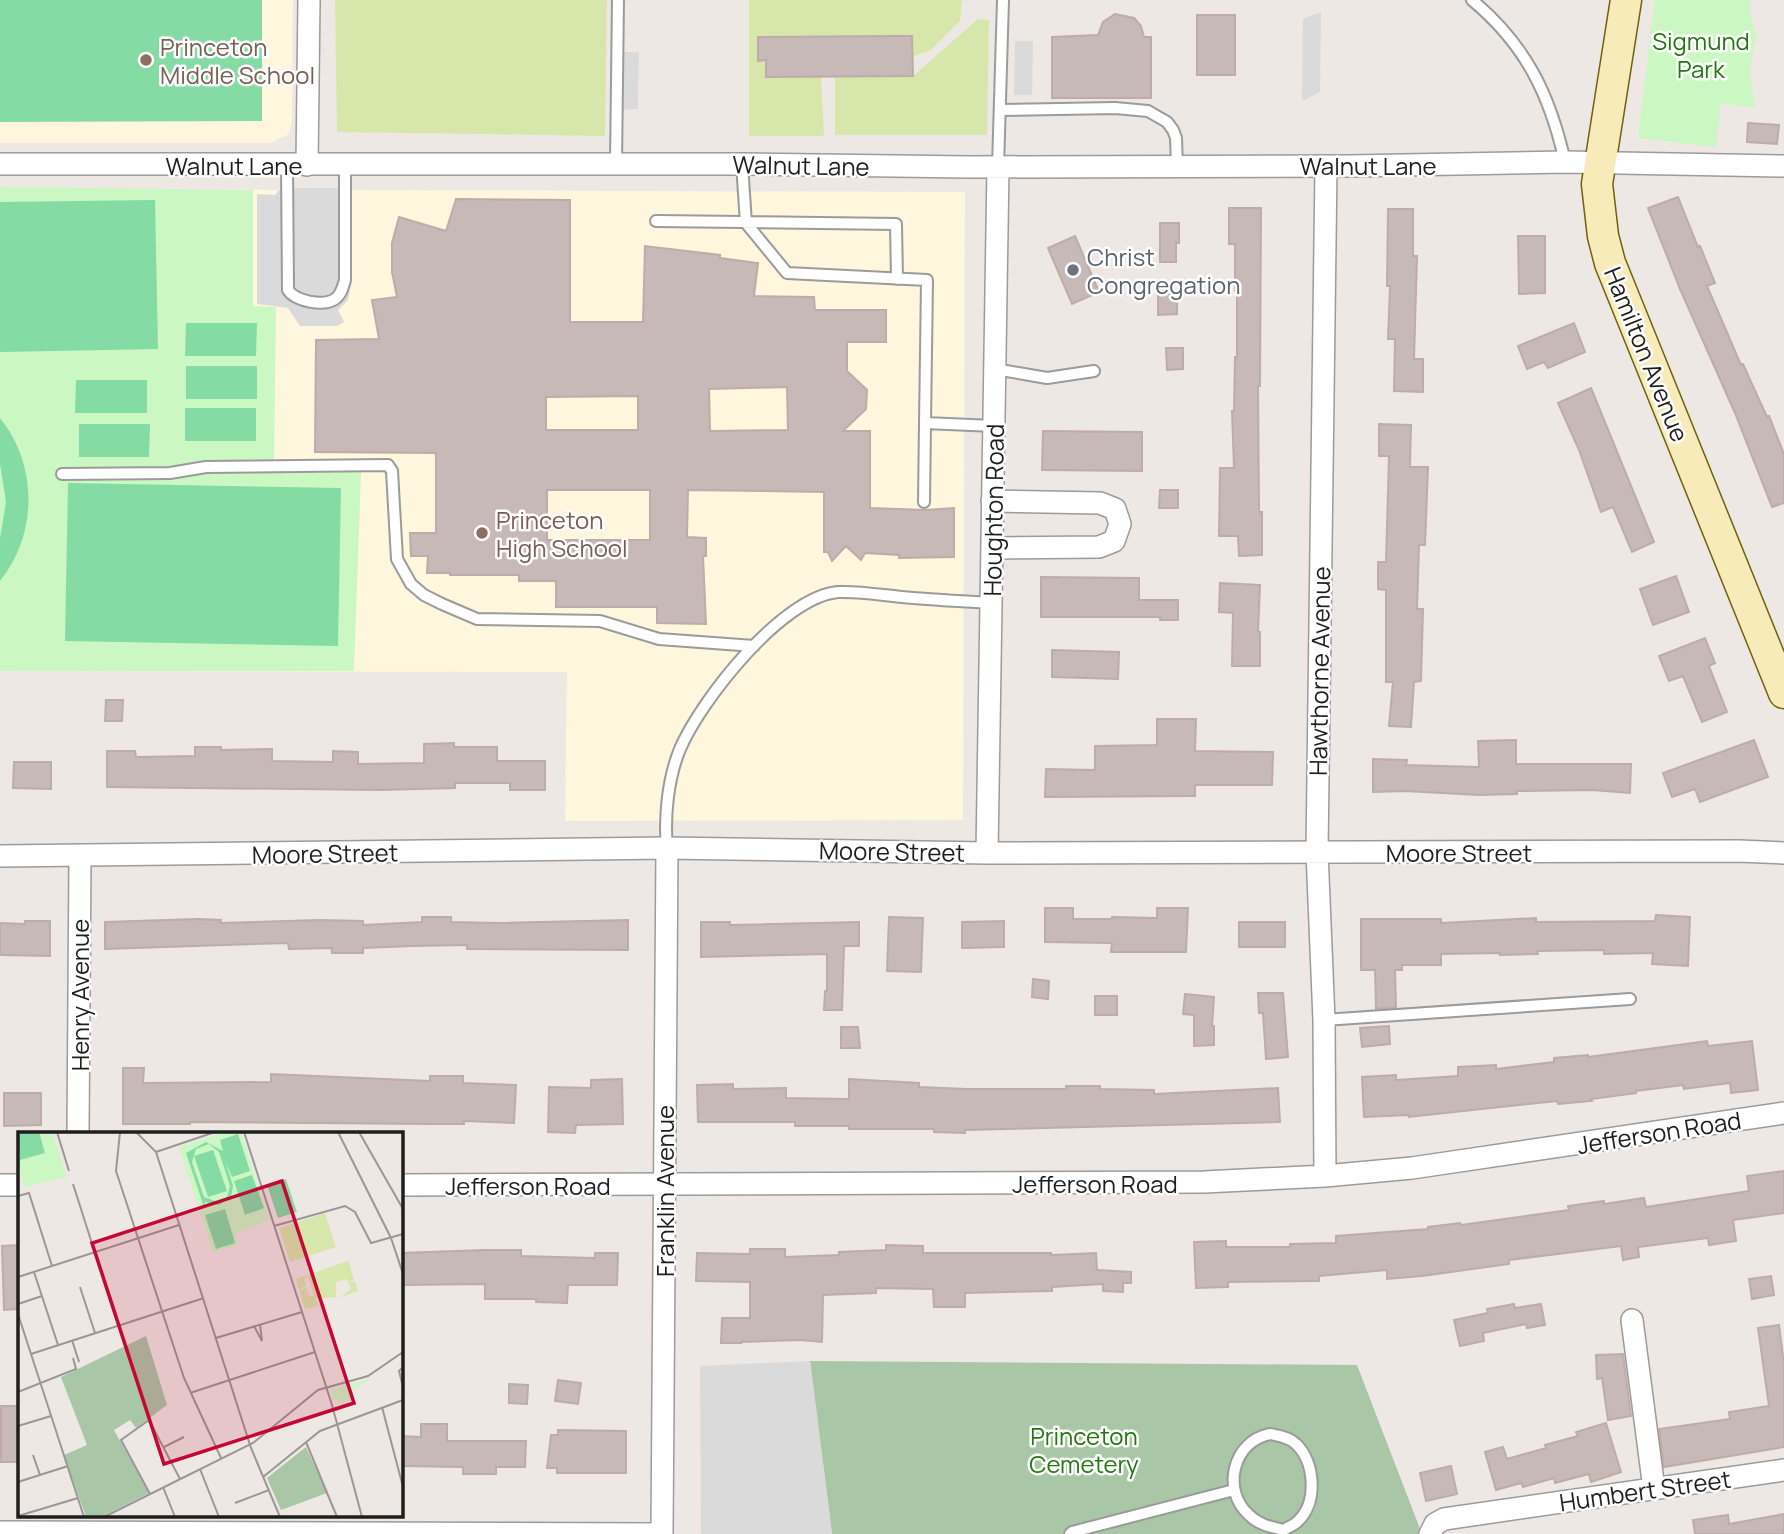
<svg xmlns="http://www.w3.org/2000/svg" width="1784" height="1534" font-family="Manrope,sans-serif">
  <rect width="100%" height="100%" fill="#eee8e4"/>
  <!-- education -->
  <path fill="#fef6dd" d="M0,0H293L292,120L289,134L271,143H0Z
    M0,189L965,192L963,820L565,821L567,672L0,671Z"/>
  <!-- grass -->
  <path fill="#d7e7ab" d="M335,0H607L605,136L337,132Z
    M749,0H962L960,21L931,50L912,57V36L758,37V60H766V77L821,76L824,136H749Z
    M978,19L989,20L987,135H835V76H913Z"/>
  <!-- cemetery -->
  <path fill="#a9c6a6" d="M810,1361L1357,1365L1422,1534H832Z"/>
  <!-- park -->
  <path fill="#cbf7c2" d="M1655,0H1750V12L1756,35L1750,73L1755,108L1721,103L1716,147L1638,138Z
    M0,187L253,190V306L276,307L274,468L361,472L354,671H0Z"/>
  <!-- pitch -->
  <path fill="#84dba4" d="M0,0H262V121L0,122Z
    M155,200L158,349L0,352V202Z
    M186,323H257L256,356H185Z
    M186,366H257V399H186Z
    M76,380H147V413H75Z
    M185,408H256V441H185Z
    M0,418C38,465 38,534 0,581V538L6,502L0,464Z
    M79,424H150L149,457H79Z
    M68,483L341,488L338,646L65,641Z"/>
  <!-- parking -->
  <path fill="#dadada" d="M1321,12L1320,92L1302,101L1303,19Z
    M1015,41H1033L1032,95H1014Z
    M622,52H639L638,109L621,110Z
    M281,188H351L352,280L348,300L338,310L344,322L337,326H300L288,308L257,304V194L275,195Z
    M810,1361L832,1534H701L700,1366Z"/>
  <!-- building -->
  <path fill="#c6b9b7" stroke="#bfaba7" stroke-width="2" fill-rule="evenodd" d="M1115,14L1134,18L1141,26L1144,37H1151V98H1052V37L1098,35L1103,22Z
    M1197,15H1235V75H1197Z
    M894,36H912L913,76L766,77V60L758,61V37Z
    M1748,123L1779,125L1777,144L1747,142Z
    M1678,197L1698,247L1700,246L1715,283L1707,286L1741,365L1743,364L1767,417L1769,416L1784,454V503L1772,507L1735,413L1680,289L1648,208Z
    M456,199L570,200V322H643L645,246L720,255V258L758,263L754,296L814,297L815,310H886V342H847V371L867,390L866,409L843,431H870V508L925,510L954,508V557L899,558V555L865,553L861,560L846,546L832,561L828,552H824V492L688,490L687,537L706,538V556H703L706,624L657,623V607H556V581H519V575H450V573H427L428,556H411L410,533H436V453L315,452L316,340L379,339L372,300L397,297L392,272V243L399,217L446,231ZM787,387L788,430L710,431L709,389ZM638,396V430H546V397ZM547,490H650V540H547Z
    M1229,208H1261L1260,386H1258L1259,512H1262V555L1239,556L1238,536H1219L1220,468H1234L1232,411H1234L1235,357H1237V291H1235V244H1229Z
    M1388,209H1413V256H1417L1414,359H1423V392L1394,391L1395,339H1388L1390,286H1387Z
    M1160,223H1179V243H1176V262H1160Z
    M1075,236L1099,292L1072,304L1048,248Z
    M1518,236H1545V293L1519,294Z
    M1158,294H1177V314L1158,315Z
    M1574,323L1585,352L1548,368L1544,362L1527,369L1518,346Z
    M1166,348H1183V369L1167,370Z
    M1591,388L1654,542L1632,552L1613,507L1601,512L1579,450L1558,403Z
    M1379,424L1411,425L1410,467H1428L1425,545H1419L1417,609H1423L1421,681L1414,682L1411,727L1389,726L1393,682H1386V590L1378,589V562H1386L1389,456H1379Z
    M1043,431L1142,432V471L1042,470Z
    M1160,490H1178V508H1159Z
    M1676,576L1689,612L1653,625L1640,589Z
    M1041,577L1139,578V600H1178V620H1160V617H1041Z
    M1220,583L1260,585L1258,632H1260V666H1232L1233,613L1219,612Z
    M1705,638L1715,663L1709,666L1727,712L1702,722L1683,676L1669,681L1659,656Z
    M1052,650L1119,652L1118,679L1052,677Z
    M106,700H123L122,721H105Z
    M1157,719H1196L1195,751L1273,752L1272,785H1195V796L1045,797L1046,769L1095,770V746L1157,745Z
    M1516,740V764H1631L1630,793L1592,790L1517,791V794L1479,795L1405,791L1373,792V759L1407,760L1406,765L1479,767L1478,741Z
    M1754,740L1768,777L1700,802L1695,789L1672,797L1663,773Z
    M454,743V747H497V761H545V790H510V783H455V788L381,790L107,787V751H135L136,757L195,756V747H221V750L272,749V761L333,762V751L358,752V764L424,763V744Z
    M14,762H51V789L13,788Z
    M1045,908H1073V919H1112V917L1157,918V908H1188L1186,952H1111L1112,943L1045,942Z
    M1656,915L1690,917L1688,966L1652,964L1653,953L1604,954V950L1537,951L1538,954L1500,955V953L1441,954V965H1402V970H1395L1396,1007L1376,1009L1375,970H1361V919H1441V923L1536,918V922L1655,921Z
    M422,917H451V922L499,923L628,920V950L467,949V945L413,946L363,948V953H332V948L289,949L288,943L105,949V922L198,919L221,920L220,923L320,920L363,921V925L422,922Z
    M889,917L923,918L921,972L887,971Z
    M25,921H50V956L0,955V923L25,924Z
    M1004,921V947L962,948V922Z
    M701,922H730V925L859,922V946H844L842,1010H824L825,991H827V954L701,957Z
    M1239,922H1285V947H1239Z
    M1033,979L1049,981L1048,999L1032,997Z
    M1258,993H1283L1288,1057L1266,1059L1263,1013H1259Z
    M1185,994L1214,997L1212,1026H1214V1045L1194,1046V1015L1183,1014Z
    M1095,996H1117V1015H1095Z
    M1389,1026L1390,1044L1362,1047L1360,1028Z
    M841,1027H858L860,1048H841Z
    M1707,1041L1708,1046L1752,1041L1758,1090L1731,1093L1730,1083L1684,1089L1683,1085L1636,1091V1093L1591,1099L1592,1101L1558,1104L1557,1101L1409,1117V1115L1364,1117L1362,1077L1396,1075V1080L1458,1076V1067L1496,1065V1069L1554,1062V1058L1588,1055V1057Z
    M123,1068H144L143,1083L271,1082V1074L430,1081V1076H463V1083L516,1085L514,1123L464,1121V1124H432L190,1122V1124H123Z
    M622,1079L623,1124L576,1125L575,1133L548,1132L549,1087L591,1088V1080Z
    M849,1079L919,1083V1087L966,1089H1066V1086H1100V1089L1154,1090V1094L1278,1088L1280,1122L965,1130V1133L934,1132V1129H849V1126H795V1122H698L697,1085L733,1084V1089L786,1088V1098L849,1099Z
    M4,1093H41V1125L4,1126Z
    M1784,1171V1213L1733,1220L1736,1241L1709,1245L1708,1238L1638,1247L1639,1257L1623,1260L1621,1246L1509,1260V1264L1422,1276L1387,1279V1270L1319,1276V1281L1228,1282V1287L1196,1288L1194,1242L1226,1241V1247H1290V1244L1336,1243V1236L1428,1229V1227L1460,1223L1461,1225L1569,1210L1568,1206L1604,1201V1204L1644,1198L1646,1207L1749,1191L1747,1176Z
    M19,1245V1309L4,1310L2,1246Z
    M886,1245L923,1246V1253H1051V1255L1096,1253L1097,1270L1131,1272V1283H1123V1292L1103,1291V1284L1052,1287V1291L965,1293V1307H934L933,1289L876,1288V1293L823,1295L822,1342L800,1340L741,1342V1343H721L722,1318H750V1282L696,1281L697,1253L750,1254V1249H785V1257L839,1255V1252L886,1250Z
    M485,1250H521V1256L595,1258V1253H618L617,1285H568L567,1303L536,1302V1299H485V1284L401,1285V1253Z
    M1771,1276L1774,1295L1752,1299L1749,1279Z
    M1514,1304L1515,1308L1541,1304L1545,1325L1527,1328L1526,1324L1483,1333L1484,1341L1460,1346L1454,1320L1488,1313L1487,1309Z
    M1779,1325L1784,1364V1447L1664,1467L1659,1429L1730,1419L1729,1412L1769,1406L1758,1328Z
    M1623,1354L1631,1416L1608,1420L1602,1378L1597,1379L1596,1355Z
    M558,1380L581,1383L578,1404L555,1401Z
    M509,1384L528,1385L527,1404L509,1403Z
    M1,1406H19V1462H1Z
    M1606,1423L1621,1472L1591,1482L1589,1474L1555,1483L1554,1478L1523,1487L1521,1483L1496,1490L1485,1452L1503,1447L1507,1459L1546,1448L1545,1445L1578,1436L1576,1432Z
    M421,1424H447V1441H526L525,1467H496V1474H463V1467L401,1466V1436L421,1437Z
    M558,1430L626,1431V1473H557V1468H547L551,1435H558Z
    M1451,1466L1457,1494L1426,1501L1420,1473Z
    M1784,1514V1534H1695L1693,1520L1728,1515L1729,1524Z"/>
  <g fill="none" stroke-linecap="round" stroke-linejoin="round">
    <!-- lane casing -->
    <g stroke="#9b9b9b" stroke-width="14">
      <path id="lane" d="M1472,0C1526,45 1550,95 1565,162
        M1000,110L1115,108L1148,111L1167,122L1173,130L1176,138L1177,166
        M616,164L618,0
        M742,164L746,223L787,273L927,280L925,423L994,426
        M287,165L288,290C295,301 323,307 335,299C341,295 343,287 345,280V165
        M998,167L1003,0
        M656,221L896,224L897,279
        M995,369L1047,378L1094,371
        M62,474L170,473L206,467L388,465L392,471L397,559L411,584L424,595L442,604L477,619L600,621L659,639L754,646
        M924,502L925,423
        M667,848C664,817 668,778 680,749C701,700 782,597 838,592C859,591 882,595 902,597C932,600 962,601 992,603
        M1324,1020L1630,999
        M1270,1434C1279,1436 1289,1437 1296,1444C1315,1462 1318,1502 1298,1521C1295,1525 1288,1527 1284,1530C1271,1527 1259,1525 1249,1515C1221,1490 1233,1441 1270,1434Z
        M1070,1534L1072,1532L1234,1490"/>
    </g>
    <!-- street casing -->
    <g stroke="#9b9b9b" stroke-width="24">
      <path id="street" d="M0,164H742L970,167L1349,166L1565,162L1784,166
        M307,165L309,0
        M992,548L1099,547L1114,541L1120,524L1115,509L1100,503L992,501
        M987,853L998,167
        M0,856L667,848L987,853L1739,851L1784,853
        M78,1133L80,856
        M1325,1176L1324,1020L1317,852L1326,166
        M0,1185H19
        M401,1185L1204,1182L1325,1176L1412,1168L1784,1113
        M1632,1320L1654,1489
        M0,1532L662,1534
        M662,1534L667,848
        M1430,1534L1435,1524L1444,1519L1784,1470"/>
    </g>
    <!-- secondary casing -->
    <g stroke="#706209" stroke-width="33">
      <path id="secondary" d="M1626,0L1597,184L1603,236L1610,263L1784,693"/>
    </g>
    <!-- lane -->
    <use href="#lane" stroke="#fff" stroke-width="10"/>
    <!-- street -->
    <use href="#street" stroke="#fff" stroke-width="21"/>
    <!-- secondary -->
    <use href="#secondary" stroke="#f7ebb9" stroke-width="30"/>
  </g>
  <!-- markers -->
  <g fill="#8d6e63" stroke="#fff" stroke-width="2.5">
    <circle cx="146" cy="60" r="7"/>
    <circle cx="482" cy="533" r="7"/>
  </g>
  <circle fill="#6b7280" stroke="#fff" stroke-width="2.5" cx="1073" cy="270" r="7"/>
  <g text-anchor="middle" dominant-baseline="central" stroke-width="5" stroke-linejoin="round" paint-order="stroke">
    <!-- park labels -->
    <g font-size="24" fill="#21780f" stroke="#fff">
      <text x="1701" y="40">Sigmund<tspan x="1701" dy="28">Park</tspan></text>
      <text x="1084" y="1435">Princeton<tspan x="1084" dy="28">Cemetery</tspan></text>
    </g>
    <!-- education labels -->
    <g font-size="24" fill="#785e54" stroke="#fff" text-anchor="start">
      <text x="160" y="46">Princeton<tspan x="160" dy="28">Middle School</tspan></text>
      <text x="496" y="519">Princeton<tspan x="496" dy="28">High School</tspan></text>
    </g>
    <!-- street labels -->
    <g font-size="24" fill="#1e1e1e" stroke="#fff">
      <text x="234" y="165">Walnut Lane</text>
      <text transform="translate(801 165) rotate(1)">Walnut Lane</text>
      <text x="1368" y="165">Walnut Lane</text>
      <text transform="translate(1647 354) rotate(68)">Hamilton Avenue</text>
      <text transform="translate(993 510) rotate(-89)">Houghton Road</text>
      <text transform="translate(1319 671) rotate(-89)">Hawthorne Avenue</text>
      <text transform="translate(892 851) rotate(1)">Moore Street</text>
      <text x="1459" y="852">Moore Street</text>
      <text transform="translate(325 853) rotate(-1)">Moore Street</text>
      <text transform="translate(79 995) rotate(-90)">Henry Avenue</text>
      <text transform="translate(1659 1132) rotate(-9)">Jefferson Road</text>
      <text x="1095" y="1183">Jefferson Road</text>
      <text x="528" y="1185">Jefferson Road</text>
      <text transform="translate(664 1191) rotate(-90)">Franklin Avenue</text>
      <text transform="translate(1645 1490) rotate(-8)">Humbert Street</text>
    </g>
    <!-- worship labels -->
    <g font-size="24" fill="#5b616d" stroke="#fff" text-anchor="start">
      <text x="1087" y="256">Christ<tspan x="1087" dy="28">Congregation</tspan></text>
    </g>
  </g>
  <!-- overview -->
  <g transform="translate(18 1132)">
    <rect width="385" height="385" fill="#eee8e4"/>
    <path d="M307,81L318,115L272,130L261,96ZM330,129L336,147L332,149L337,150L340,159L321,166L333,157L329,147L318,150V165L296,167L302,173L287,177L281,158L288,156L292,165L296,163L290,145L286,147L288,154L281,157L278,147Z" fill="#d7e7ab"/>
    <path d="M128,204L149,273L118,296L112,288L96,298L131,361L83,385H68L46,323L69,313L43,245ZM288,315L309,361L263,378L249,346Z" fill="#a9c6a6"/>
    <path d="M0,0H34L49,45L7,55L0,34ZM207,0H223L251,88L217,102L220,113L195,120L161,15ZM355,246L334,258L336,266L322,271L315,268L313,258Z" fill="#cbf7c2"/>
    <path d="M0,0H21L27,21L2,28ZM220,2L232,39L214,45L207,28L215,54L213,65L201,73L187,70L186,75L168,21L188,10L205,19L202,8ZM191,12L201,20L212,54L209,65L200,70L186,65L174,30L178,17ZM195,18L209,59L190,65L176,24ZM234,43L246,76L227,83L216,49ZM268,47L279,80L260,86L249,53ZM207,77L217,111L198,117L187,83Z" fill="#84dba4" fill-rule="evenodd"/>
    <path fill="none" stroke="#9b9795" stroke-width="2" d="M39,0L51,39M102,0L98,39L166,246L203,326M118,0L138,20L233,316L262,385M226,0L314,273L344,385M320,0L373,106L385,142M341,0L385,77M138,20L197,0M55,52L100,193M0,64L11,61L34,134M256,94L327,74L337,80L353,111L385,102M16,140L40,213M0,145L161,93M62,155L77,201M0,172L24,164M0,182L66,385M236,194L244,209L242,192M198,206L284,180M54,208L61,230M13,222L186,166M385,235L381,239L385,255M0,260L58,237L55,226M172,261L297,220M364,275L385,355M0,294L33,284M288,310L319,385M146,315L166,305M15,323L22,343M182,337L201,385M245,345L302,299L385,268M0,350L50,334M145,355L157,385M132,362L103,308L131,288L162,347M217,371L251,358M0,384L60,366M86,385L235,311L300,258L350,244L385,220"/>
    <path fill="#c30836" fill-opacity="0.15" stroke="#c30836" stroke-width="3.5" d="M264,49L336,271L146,332L74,111Z"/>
    <rect width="385" height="385" fill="none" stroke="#1e1e1e" stroke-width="3.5"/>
  </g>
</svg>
